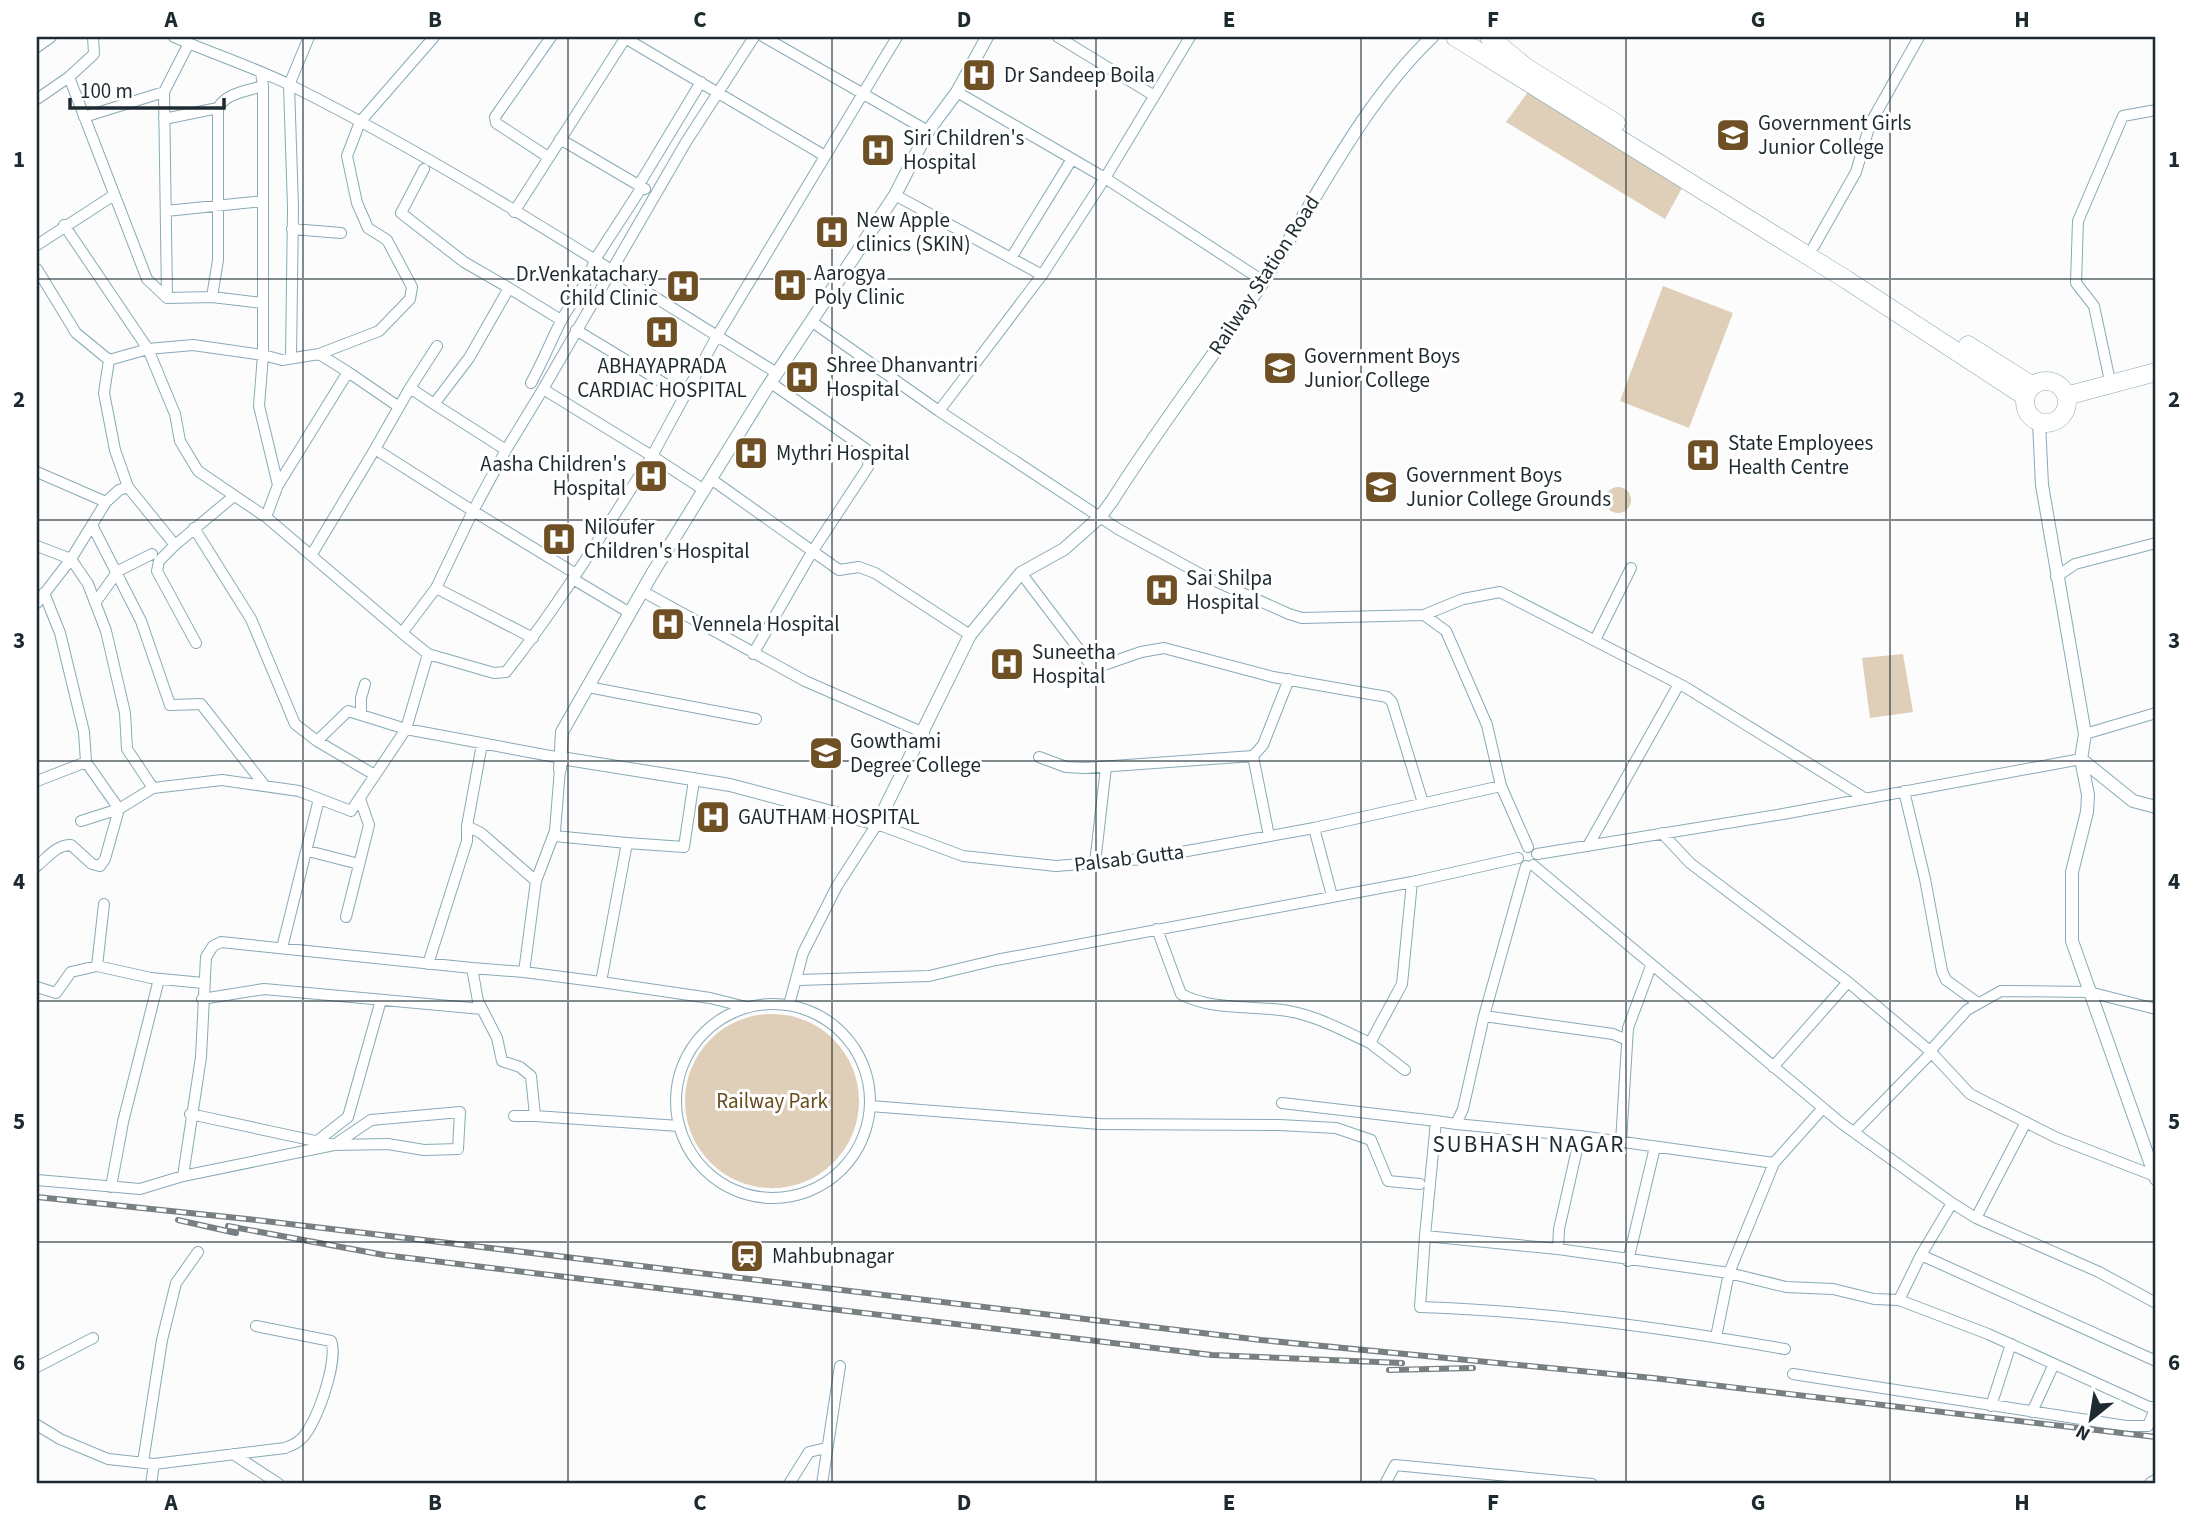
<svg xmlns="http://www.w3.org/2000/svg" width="2193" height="1521" font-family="'Source Sans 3',sans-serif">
  <rect width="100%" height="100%" fill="#fcfcfc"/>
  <!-- green -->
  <path fill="#dfceb8" d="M1528,92L1683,186L1665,219L1506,122Z
    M1663,286L1733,313L1689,428L1620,401Z
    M1605 500a13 13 0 1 1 26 0a13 13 0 1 1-26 0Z
    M1903,654L1913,712L1870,718L1862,658Z
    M685 1101a87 87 0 1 1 174 0a87 87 0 1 1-174 0Z"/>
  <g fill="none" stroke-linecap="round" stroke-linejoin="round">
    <!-- minor casing -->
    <g stroke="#88aab7" stroke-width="12">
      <path id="minor" d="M174,37C213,54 254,67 292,86C460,170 617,275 777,373
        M764,37L928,131
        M1058,37L1153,95
        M1190,37L1105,178L1263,281
        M625,38L825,156
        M189,43L164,92L167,298L212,297L218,260V108C226,93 247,91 263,86L261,73
        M37,47L51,37
        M69,77L147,279L167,298
        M263,86V355L282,360L319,354L348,372L278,485
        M37,99L69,77L94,54L93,37
        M84,117L164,92
        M164,119L218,108
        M560,139L645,189
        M548,157L496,123L495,117L551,37
        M424,169L401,213L464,262L509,288L469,358L434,404L506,450L543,389
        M895,195L1042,275
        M166,211L263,201
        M514,212L626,37
        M292,229L341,233
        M37,245L114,195
        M1814,246L1856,172L1870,124L1919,37
        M1011,258L1072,159
        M37,269L76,333L109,360
        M509,288L561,320
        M212,297L263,303
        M811,321L939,411L1042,275L1105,178L957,92
        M576,330L685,396
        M319,354L379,331L410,299L412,287L387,240L368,228L357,203L347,156L360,122L434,37
        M291,358L293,208L289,85L309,37
        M348,372L399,407L410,388
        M531,383C542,363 550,343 560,323C570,302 589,285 594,261L640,190V183L701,82
        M2111,386L2094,306L2076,283L2078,221L2123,116L2156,110
        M434,404L410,388L437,346
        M939,411L1118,529L1204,576L1289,614L1302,618L1424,615L1446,631L1487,725L1501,786L1528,847
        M375,449L399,407
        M37,472L106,502
        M711,479L839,570L859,567L875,573L970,635
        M128,487L175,545L234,496
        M704,490L652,456L717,336L897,37
        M266,517L198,471L180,441L175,414L148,349L193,345L263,355L259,406L278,485L266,517L402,633
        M93,527L141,621L170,705L201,704L265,786
        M175,545L159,561L157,571L196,643
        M37,546L71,559L88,584L106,631L125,713L127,749L153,788
        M312,554L375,449L473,511L506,450
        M1021,573L1090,664L1101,666L1141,652L1164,648L1273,677L1387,697L1392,702L1423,803
        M2056,577L2075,564L2156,543
        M573,579L630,613
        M436,588L473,511L576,574
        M642,591L805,681L924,733
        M37,603L71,559L106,502L119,490L128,487L115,450L104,393L109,360L148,349L64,225
        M95,603L118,571L152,554
        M1424,615L1463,599L1500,592L1685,687L1866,799
        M533,638L436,588L402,633L428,654L494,673L506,672C560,604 605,529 652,456L543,389L686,142L754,37
        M1595,640L1631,568
        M428,654L406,729L561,758
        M753,654L812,552L868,467L869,458L866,449L771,383
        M588,687L756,719
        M361,715V698L365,684
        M2085,734L2156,713
        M317,741L373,774
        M1253,756L1269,836
        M1039,757L1066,767L1085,768L1253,756L1263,745L1289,679
        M560,769L555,831L536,881L524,972L472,968L478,1001L497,1038L502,1061L520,1067L531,1076L535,1116L679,1126
        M37,781L86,762L84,732L60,633L44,593
        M1904,791L1925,879L1942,971L1946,980L1978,1003
        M81,821L119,809L153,788L222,780L299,791L351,811L406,729L348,711L317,741L295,724L251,619L194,528
        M467,826L482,744
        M1314,828L1501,786
        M1662,833L1690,863L1848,982L1930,1051
        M627,843L684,847L694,780
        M1588,846L1679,684
        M308,851L359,864
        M1537,854L1783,814L2081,759
        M1095,863L1106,767
        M1533,865L1841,1123L1952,1203L1976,1218L2099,1272L2156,1303
        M37,866C48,857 56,845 71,845L92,864L100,866L105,859L119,809L86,762
        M1526,866L1484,1016L1463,1109L1456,1124L1580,1136L1774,1163L1823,1108
        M346,917L369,825L360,799
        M1157,929L1181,994C1212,1011 1254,1005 1288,1011C1317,1016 1344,1031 1370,1043
        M282,948L319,799
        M428,964L467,841V826L481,833L536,881
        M97,966L104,904
        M524,972L601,982L627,843L554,836
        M798,980L929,976L996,960L1412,882L1518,858
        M601,982L710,998L746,1007
        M37,987L56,993L71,972L97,966L151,978L203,983
        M202,999L264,989L482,1009
        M676 1101a97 97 0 1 1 194 0a97 97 0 1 1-194 0Z
        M789,1005L803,953L837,886L877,824L963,856L1056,866L1143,859L1314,828L1332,896
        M1484,1016L1613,1034L1627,1040
        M1773,1067L1848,982
        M1405,1070L1370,1043L1402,984L1412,882
        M1282,1103L1436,1121
        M870,1106L1100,1124L1279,1125L1336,1128L1371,1140L1388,1181L1420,1184
        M514,1116H535
        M1854,1132L1931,1053
        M316,1142L348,1117L381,1000
        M1621,1142L1628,1028L1651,966
        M1774,1163L1729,1273L1558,1249L1425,1236L1420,1307C1543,1311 1664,1328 1785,1349
        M183,1176L334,1145L371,1120L460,1112L458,1149L424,1150L388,1144L334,1145L190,1114
        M2155,1176L2057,1138L1970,1094L1930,1051L1967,1010L2001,991L2089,992L2156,1009
        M37,1180L140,1189L183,1176L201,1057L206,957L213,946L221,942L472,968
        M111,1187L123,1122L159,979
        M1976,1218L2026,1122
        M1425,1236L1436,1121L1456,1124
        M1558,1249L1559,1229L1580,1136
        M1921,1255L1952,1203
        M1628,1261L1655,1147
        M1899,1300L1988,1334L2149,1407H2156
        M1716,1337L1729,1273L1786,1287L1833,1289L1874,1299L1899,1300L1921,1255L2156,1361
        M37,1367L93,1338
        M1793,1374L2126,1426H2148L2155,1409
        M1991,1406L2011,1344
        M2032,1412L2054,1364
        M37,1425L60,1439L108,1459L154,1464L151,1484
        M233,1454L279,1484
        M143,1462L162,1340L176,1283L198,1252
        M154,1464L285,1448C290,1446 296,1444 300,1440C316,1428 339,1359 331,1341L256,1326
        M789,1484L809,1452L826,1448
        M822,1484L840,1366
        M1385,1484L1395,1465L1592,1484"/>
    </g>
    <!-- tertiary casing -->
    <g stroke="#88aab7" stroke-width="14">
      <path id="tertiary" d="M2039,422L2042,485L2085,734L2081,759L2088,795L2087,812L2072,872V941L2156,1179
        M561,758L730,785L877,824L970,635L1021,573L1064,549L1100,517L1112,501C1159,426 1214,356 1263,282C1316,200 1361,105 1432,37
        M2081,759L2133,801L2156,807
        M560,769L562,732L652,574L765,391L895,195L928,131L957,92L987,37"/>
    </g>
    <!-- secondary casing -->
    <g stroke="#88aab7" stroke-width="16">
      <path id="secondary" d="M2152,1484L2156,1482"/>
    </g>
    <!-- trunk casing -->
    <g stroke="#88aab7" stroke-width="19">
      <path id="trunk" d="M1455,37L1847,280L2026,397
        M1489,37L1527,68L1616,123
        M1968,345L2033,386
        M2025 402a21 21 0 1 1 42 0a21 21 0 1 1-42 0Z
        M2066,396L2156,372"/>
    </g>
    <!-- minor -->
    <use href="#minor" stroke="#fff" stroke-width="10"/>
    <!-- tertiary -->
    <use href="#tertiary" stroke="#fff" stroke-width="12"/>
    <!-- secondary -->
    <use href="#secondary" stroke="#fff" stroke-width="14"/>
    <!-- trunk -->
    <use href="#trunk" stroke="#fff" stroke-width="18"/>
    <!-- rail casing -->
    <g stroke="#777f83" stroke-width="6">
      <path id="rail" d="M37,1197L247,1219L1261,1340L1653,1378L2156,1437
        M178,1220L236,1233
        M228,1226L384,1255L1212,1355L1402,1363
        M1389,1370L1473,1368"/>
    </g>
    <!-- rail -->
    <use href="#rail" stroke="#fff" stroke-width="3.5" stroke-dasharray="10" stroke-linecap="butt"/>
  </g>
  <!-- grid -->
  <path fill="none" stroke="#1d2a30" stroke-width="2" stroke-opacity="0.55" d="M303,37V1484M568,37V1484M832,37V1484M1096,37V1484M1361,37V1484M1626,37V1484M1890,37V1484M37,279H2156M37,520H2156M37,761H2156M37,1001H2156M37,1242H2156"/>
  <!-- icons -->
  <defs>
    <g id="hospital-square" transform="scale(1.75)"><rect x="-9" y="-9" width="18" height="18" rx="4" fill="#6e5024" stroke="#fff"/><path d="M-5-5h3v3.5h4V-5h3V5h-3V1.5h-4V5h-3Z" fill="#fff"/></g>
    <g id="university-square" transform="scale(1.75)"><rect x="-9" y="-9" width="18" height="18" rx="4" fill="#6e5024" stroke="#fff"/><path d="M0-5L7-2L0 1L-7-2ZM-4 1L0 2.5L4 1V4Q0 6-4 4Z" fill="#fff"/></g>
    <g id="station-square" transform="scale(1.75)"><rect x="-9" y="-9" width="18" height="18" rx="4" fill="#6e5024" stroke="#fff"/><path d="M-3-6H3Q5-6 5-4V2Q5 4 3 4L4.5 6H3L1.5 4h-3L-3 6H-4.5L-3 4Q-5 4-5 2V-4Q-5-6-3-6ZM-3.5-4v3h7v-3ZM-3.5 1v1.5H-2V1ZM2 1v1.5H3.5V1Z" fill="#fff"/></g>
  </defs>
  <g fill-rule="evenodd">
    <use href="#hospital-square" x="979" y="75"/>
    <use href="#university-square" x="1733" y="135"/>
    <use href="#hospital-square" x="878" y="150"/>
    <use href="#hospital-square" x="832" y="232"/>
    <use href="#hospital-square" x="790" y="285"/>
    <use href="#hospital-square" x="683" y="286"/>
    <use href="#hospital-square" x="662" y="332"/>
    <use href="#university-square" x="1280" y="368"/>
    <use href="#hospital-square" x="802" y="377"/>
    <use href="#hospital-square" x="751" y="453"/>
    <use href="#hospital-square" x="1703" y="455"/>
    <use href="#hospital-square" x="651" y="476"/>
    <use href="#university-square" x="1381" y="487"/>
    <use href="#hospital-square" x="559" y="539"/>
    <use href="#hospital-square" x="1162" y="590"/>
    <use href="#hospital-square" x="668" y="624"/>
    <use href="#hospital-square" x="1007" y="664"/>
    <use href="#university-square" x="826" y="753"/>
    <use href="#hospital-square" x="713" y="817"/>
    <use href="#station-square" x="747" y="1256"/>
  </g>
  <g text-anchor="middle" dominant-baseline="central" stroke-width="6" stroke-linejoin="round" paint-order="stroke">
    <!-- poi labels -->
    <g font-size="21" fill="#1d2a30" stroke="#fff" text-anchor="start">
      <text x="1004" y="75">Dr Sandeep Boila</text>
      <text x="1758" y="123">Government Girls<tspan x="1758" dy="24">Junior College</tspan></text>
      <text x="903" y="138">Siri Children's<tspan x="903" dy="24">Hospital</tspan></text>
      <text x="856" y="220">New Apple<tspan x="856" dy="24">clinics (SKIN)</tspan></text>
      <text x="814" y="273">Aarogya<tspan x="814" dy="24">Poly Clinic</tspan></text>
      <text x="658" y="274" text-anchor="end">Dr.Venkatachary<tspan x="658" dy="24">Child Clinic</tspan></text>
      <text x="1304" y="356">Government Boys<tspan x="1304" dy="24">Junior College</tspan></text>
      <text x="826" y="365">Shree Dhanvantri<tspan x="826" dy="24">Hospital</tspan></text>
      <text x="662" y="366" text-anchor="middle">ABHAYAPRADA<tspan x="662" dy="24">CARDIAC HOSPITAL</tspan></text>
      <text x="1728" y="443">State Employees<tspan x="1728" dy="24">Health Centre</tspan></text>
      <text x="776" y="453">Mythri Hospital</text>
      <text x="626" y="464" text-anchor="end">Aasha Children's<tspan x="626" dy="24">Hospital</tspan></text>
      <text x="1406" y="475">Government Boys<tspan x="1406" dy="24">Junior College Grounds</tspan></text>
      <text x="584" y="527">Niloufer<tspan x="584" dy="24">Children's Hospital</tspan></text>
      <text x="1186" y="578">Sai Shilpa<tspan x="1186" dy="24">Hospital</tspan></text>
      <text x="692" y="624">Vennela Hospital</text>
      <text x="1032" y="652">Suneetha<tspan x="1032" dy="24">Hospital</tspan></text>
      <text x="850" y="741">Gowthami<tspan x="850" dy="24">Degree College</tspan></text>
      <text x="738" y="817">GAUTHAM HOSPITAL</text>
      <text x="772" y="1256">Mahbubnagar</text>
    </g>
    <!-- street labels -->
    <g font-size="21" fill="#1d2a30" stroke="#fff">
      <text transform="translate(1264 275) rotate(-57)">Railway Station Road</text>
      <text transform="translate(1129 858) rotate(-7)">Palsab Gutta</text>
    </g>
    <!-- park labels -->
    <g font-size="21" fill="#6a4b1d" stroke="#fff">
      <text x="772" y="1101">Railway Park</text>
    </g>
    <!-- neighbourhood labels -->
    <g font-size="23" letter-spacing="2" fill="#1d2a30" stroke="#fff">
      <text x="1529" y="1144">SUBHASH NAGAR</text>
    </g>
  </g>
  <!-- border -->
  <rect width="2193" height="1521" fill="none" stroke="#ffffff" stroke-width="77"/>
  <!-- north arrow -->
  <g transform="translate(2091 1419) rotate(210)" stroke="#ffffff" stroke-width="5" paint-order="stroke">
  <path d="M0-5L12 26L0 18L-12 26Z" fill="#1d2a30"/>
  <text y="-10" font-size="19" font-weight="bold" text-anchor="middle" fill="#1d2a30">N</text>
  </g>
  <!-- scale -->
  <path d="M70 98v10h154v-10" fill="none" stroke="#1d2a30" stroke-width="3.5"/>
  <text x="80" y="98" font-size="21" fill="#1d2a30" stroke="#ffffff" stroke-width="5" paint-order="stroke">100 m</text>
  <rect x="38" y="38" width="2116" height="1444" fill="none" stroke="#1d2a30" stroke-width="2.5"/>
  <g font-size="23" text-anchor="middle" font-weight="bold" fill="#1d2a30">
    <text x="171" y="27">A</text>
    <text x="435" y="27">B</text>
    <text x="700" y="27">C</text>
    <text x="964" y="27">D</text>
    <text x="1229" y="27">E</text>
    <text x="1493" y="27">F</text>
    <text x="1758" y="27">G</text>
    <text x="2022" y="27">H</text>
    <text x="19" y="167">1</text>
    <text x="2174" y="167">1</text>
    <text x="19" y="407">2</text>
    <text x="2174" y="407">2</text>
    <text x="19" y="648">3</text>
    <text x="2174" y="648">3</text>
    <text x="19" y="889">4</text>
    <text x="2174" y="889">4</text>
    <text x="19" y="1129">5</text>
    <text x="2174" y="1129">5</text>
    <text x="19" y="1370">6</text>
    <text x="2174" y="1370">6</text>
    <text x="171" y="1510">A</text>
    <text x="435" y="1510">B</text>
    <text x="700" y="1510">C</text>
    <text x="964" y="1510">D</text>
    <text x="1229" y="1510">E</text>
    <text x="1493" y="1510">F</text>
    <text x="1758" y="1510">G</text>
    <text x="2022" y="1510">H</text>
  </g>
</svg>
